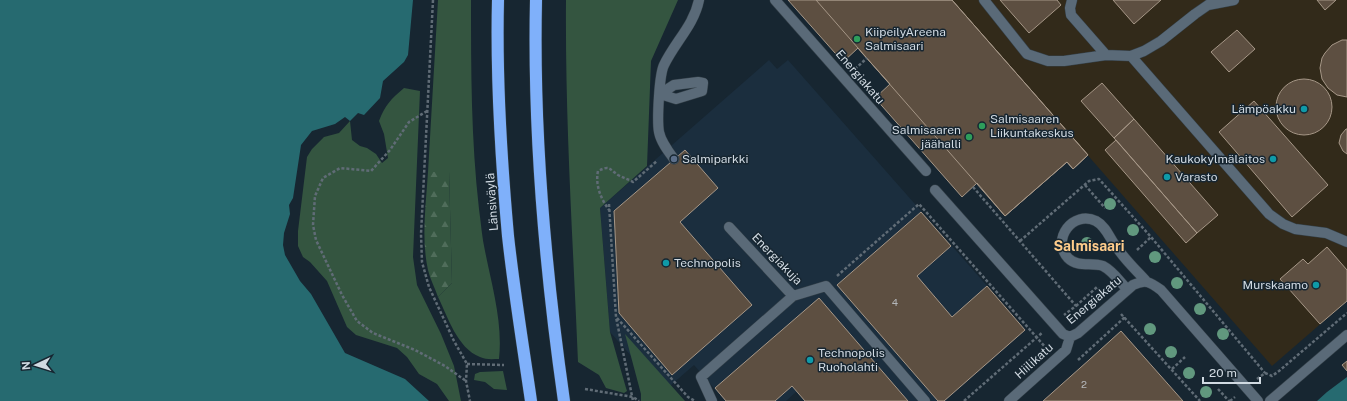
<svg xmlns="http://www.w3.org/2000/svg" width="1347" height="401" font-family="'Public Sans',sans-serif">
  <defs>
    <pattern id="forest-firs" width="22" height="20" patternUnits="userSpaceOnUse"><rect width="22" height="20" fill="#345540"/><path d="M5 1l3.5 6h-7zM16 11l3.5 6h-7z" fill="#506d5b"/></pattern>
  </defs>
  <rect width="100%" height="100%" fill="#172631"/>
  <!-- built -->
  <path fill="#1b2e3e" d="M769,60L777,69L788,60L1026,330L945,401H804L796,392L786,401H725L694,365L663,392L610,332L600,208Z"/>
  <!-- industrial -->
  <path fill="#322a1a" d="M952,0H1347V301L1272,366Z"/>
  <!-- green -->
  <path fill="#345540" d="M438,0H471C471,70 471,140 479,209C481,223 482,238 485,251C492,286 503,323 499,359C493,359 486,360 480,357C457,348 448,317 438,297L452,283L449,172H428Z
    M566,0H678L651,61L647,166L600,208L610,332L626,388L627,391L624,393L606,388L599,375L578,362C573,241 565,121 566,0Z
    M404,88L420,91L413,257L417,285L441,334L454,366L461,401H449L437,384L419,374L407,357L397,348L356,335L347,327L327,281L310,262L303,257L298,246V231L307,157L312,149L324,137L339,133L350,121L352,140L360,146L367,148L376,154L382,163L388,158L384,134L379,121C385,105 391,99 404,88Z
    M625,334L685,401H641V394Z
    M503,371L507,390L494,389L485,382L474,380L475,374L480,372Z"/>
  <!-- forest -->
  <path fill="url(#forest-firs)" d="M428,172H449L452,283L438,297C435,288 430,279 428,270C421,238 426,205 428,172Z"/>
  <!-- water -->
  <path fill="#266a70" d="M0,0H413L408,55L404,62L383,81L380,98L364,115L358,113L350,121L345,117L335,124L312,131L301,145L293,198L289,205L290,214L284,233L283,245L285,255L300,281L311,294L345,353L405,379L429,401H0Z
    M1347,377V401H1317L1327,392Z"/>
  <!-- building -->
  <path fill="#5d4f41" stroke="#a69787" d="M788,0H952L1088,155L1073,169L1067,162L1005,216L977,183L962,197L875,98L890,84L862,53L858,48L843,62Z
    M816,0H952L1088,155L1073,169L1067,162L1005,216Z
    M1000,0H1057L1061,5L1029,33Z
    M1113,0H1161L1134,24Z
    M1317,0H1336L1325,10Z
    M1237,30L1255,49L1229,72L1211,52Z
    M1342,40H1347V97L1337,95L1328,88L1322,79L1320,68L1322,58L1325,53L1332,45Z
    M1276 107a28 28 0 1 1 56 0a28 28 0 1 1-56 0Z
    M1102,83L1134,119L1114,138L1081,101Z
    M1254,101L1328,185L1292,217L1219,132Z
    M1134,119L1218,215L1197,233L1114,138Z
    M1346,129H1347V154L1343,151L1339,143L1341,135Z
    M1116,140L1197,233L1186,243L1105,150Z
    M685,150L718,188L680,222L752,305L672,375L619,313L614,211Z
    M921,212L951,246L917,276L952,317L987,286L1025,330L944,401H938L837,285Z
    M1327,247L1347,270V301L1320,324L1280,279L1303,259L1308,264Z
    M819,298L908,401H805L792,386L775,401H726L715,388Z
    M1121,331L1183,401H1043L1089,360Z
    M1347,361V371L1342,365Z"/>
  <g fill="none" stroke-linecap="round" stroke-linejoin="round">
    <!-- minor casing -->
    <g stroke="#344049" stroke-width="11">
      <path id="minor" d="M775,0L926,171
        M984,0L1027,54L1048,61H1064L1106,55L1131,56L1144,51L1161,41L1195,14L1208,5L1234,0
        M1072,0L1070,8L1071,15L1106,55
        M1131,56L1269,214L1283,224L1295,229L1326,233L1347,242
        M698,82L703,83L702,91L676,99L660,94L674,85Z
        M674,159C668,151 661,142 659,132C657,121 659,75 664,65C675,42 694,25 699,0
        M935,190L1063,334L1070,337L1078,333L1133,285C1146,279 1150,282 1161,290L1258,401
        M729,227L793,296L826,286L925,401
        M1127,289C1120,282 1113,271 1103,266C1091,262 1078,268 1068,258C1051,239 1073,210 1096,221C1107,227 1110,240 1118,249C1126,261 1137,271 1146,281
        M712,401L701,377L793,296
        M1009,401L1066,350L1070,337
        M1270,401L1347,335"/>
    </g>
    <!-- highway casing -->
    <g stroke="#344049" stroke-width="13">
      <path id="highway" d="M498,0C496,79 501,158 508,236C514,291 523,346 531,401
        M536,0C533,134 545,268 564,401"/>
    </g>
    <!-- path -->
    <path stroke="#606c76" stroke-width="2.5" stroke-dasharray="3 2" stroke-linecap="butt" d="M433,0L421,234L422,262L429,287L454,341L467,364L466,381L470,401
      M855,69L867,58
      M427,111L409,122L390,150L371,171L340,168L323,178L315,196L313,225L316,240L342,295L357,321L373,333L415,350L445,366L466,381
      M1085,185L1105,208
      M973,187L1076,306L1064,315
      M609,204L616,317L633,401
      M610,211C601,200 595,185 598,171C610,165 609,169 618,175C623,178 628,179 633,182L657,161
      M1020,241L1089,181L1099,179L1151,237L1265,373
      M1137,250L1151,237
      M837,276L919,204L1046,348
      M1076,306L1097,287L1103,294
      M1121,314L1200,401
      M617,318L688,397L695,401
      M1078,360L1125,317
      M467,364L504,365
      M1172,369L1185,357
      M1257,379L1265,373L1272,376L1279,371L1347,313
      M585,389L633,397L639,401
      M1218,389L1229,401
      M964,401L1043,332
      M1230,401L1235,397"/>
    <!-- minor -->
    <use href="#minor" stroke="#5a6a78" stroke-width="10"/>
    <!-- highway -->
    <use href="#highway" stroke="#7fb0fa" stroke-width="12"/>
  </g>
  <!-- trees -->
  <g fill="#61987e">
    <circle cx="1110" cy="204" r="6"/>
    <circle cx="1133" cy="230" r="6"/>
    <circle cx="1087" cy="243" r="6"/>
    <circle cx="1155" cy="257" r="6"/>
    <circle cx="1177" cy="283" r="6"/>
    <circle cx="1200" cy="309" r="6"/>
    <circle cx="1150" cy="329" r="6"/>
    <circle cx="1223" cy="334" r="6"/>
    <circle cx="1171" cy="352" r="6"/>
    <circle cx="1189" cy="373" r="6"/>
    <circle cx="1206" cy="392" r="6"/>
  </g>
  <!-- markers -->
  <g fill="#2e9e5b" stroke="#172631" stroke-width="1.5">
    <circle cx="857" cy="39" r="4"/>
    <circle cx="982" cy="126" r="4"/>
    <circle cx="969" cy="137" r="4"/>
  </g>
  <g fill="#0f9aa8" stroke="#172631" stroke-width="1.5">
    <circle cx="1304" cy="109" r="4"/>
    <circle cx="1273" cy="159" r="4"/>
    <circle cx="1167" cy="177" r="4"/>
    <circle cx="666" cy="263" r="4"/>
    <circle cx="1316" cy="285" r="4"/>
    <circle cx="810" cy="360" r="4"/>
  </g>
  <circle fill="#5c6f8a" stroke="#172631" stroke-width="1.5" cx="674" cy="159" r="4"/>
  <g text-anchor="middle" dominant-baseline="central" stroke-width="3" stroke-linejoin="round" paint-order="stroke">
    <!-- number labels -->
    <g font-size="10" fill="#b4b7ba">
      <text x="895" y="302">4</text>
      <text x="1084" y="384">2</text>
    </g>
    <!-- poi labels -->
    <g font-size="12" fill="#d1dae2" stroke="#172631" text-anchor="start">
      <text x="865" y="32">KiipeilyAreena<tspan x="865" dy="14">Salmisaari</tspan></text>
      <text x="1296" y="109" text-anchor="end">Lämpöakku</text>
      <text x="990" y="119">Salmisaaren<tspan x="990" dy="14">Liikuntakeskus</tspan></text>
      <text x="961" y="130" text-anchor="end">Salmisaaren<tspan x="961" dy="14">jäähalli</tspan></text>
      <text x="682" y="159">Salmiparkki</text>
      <text x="1265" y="159" text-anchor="end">Kaukokylmälaitos</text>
      <text x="1175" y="177">Varasto</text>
      <text x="674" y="263">Technopolis</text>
      <text x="1308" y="285" text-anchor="end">Murskaamo</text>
      <text x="818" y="353">Technopolis<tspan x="818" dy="14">Ruoholahti</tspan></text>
    </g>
    <!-- street labels -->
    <g font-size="12" fill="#d1dae2" stroke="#172631">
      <text transform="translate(860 77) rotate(49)">Energiakatu</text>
      <text transform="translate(492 202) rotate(-94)">Länsiväylä</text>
      <text transform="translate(777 259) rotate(46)">Energiakuja</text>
      <text transform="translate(1094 300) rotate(-40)">Energiakatu</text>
      <text transform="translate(1034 361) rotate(-42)">Hiilikatu</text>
    </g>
    <!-- quarter labels -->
    <g font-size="14" font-weight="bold" fill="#ffcc8b" stroke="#172631">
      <text x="1089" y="246">Salmisaari</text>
    </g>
  </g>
  <!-- north arrow -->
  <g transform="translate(36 365) rotate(266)" stroke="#172631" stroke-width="3" paint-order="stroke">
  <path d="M0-3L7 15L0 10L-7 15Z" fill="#d1dae2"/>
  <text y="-6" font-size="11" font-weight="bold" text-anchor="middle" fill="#d1dae2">N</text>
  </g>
  <!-- scale -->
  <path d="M1203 377v6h57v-6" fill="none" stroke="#d1dae2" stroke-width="2"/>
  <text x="1209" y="377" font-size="12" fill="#d1dae2" stroke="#172631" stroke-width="3" paint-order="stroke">20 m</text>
</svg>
